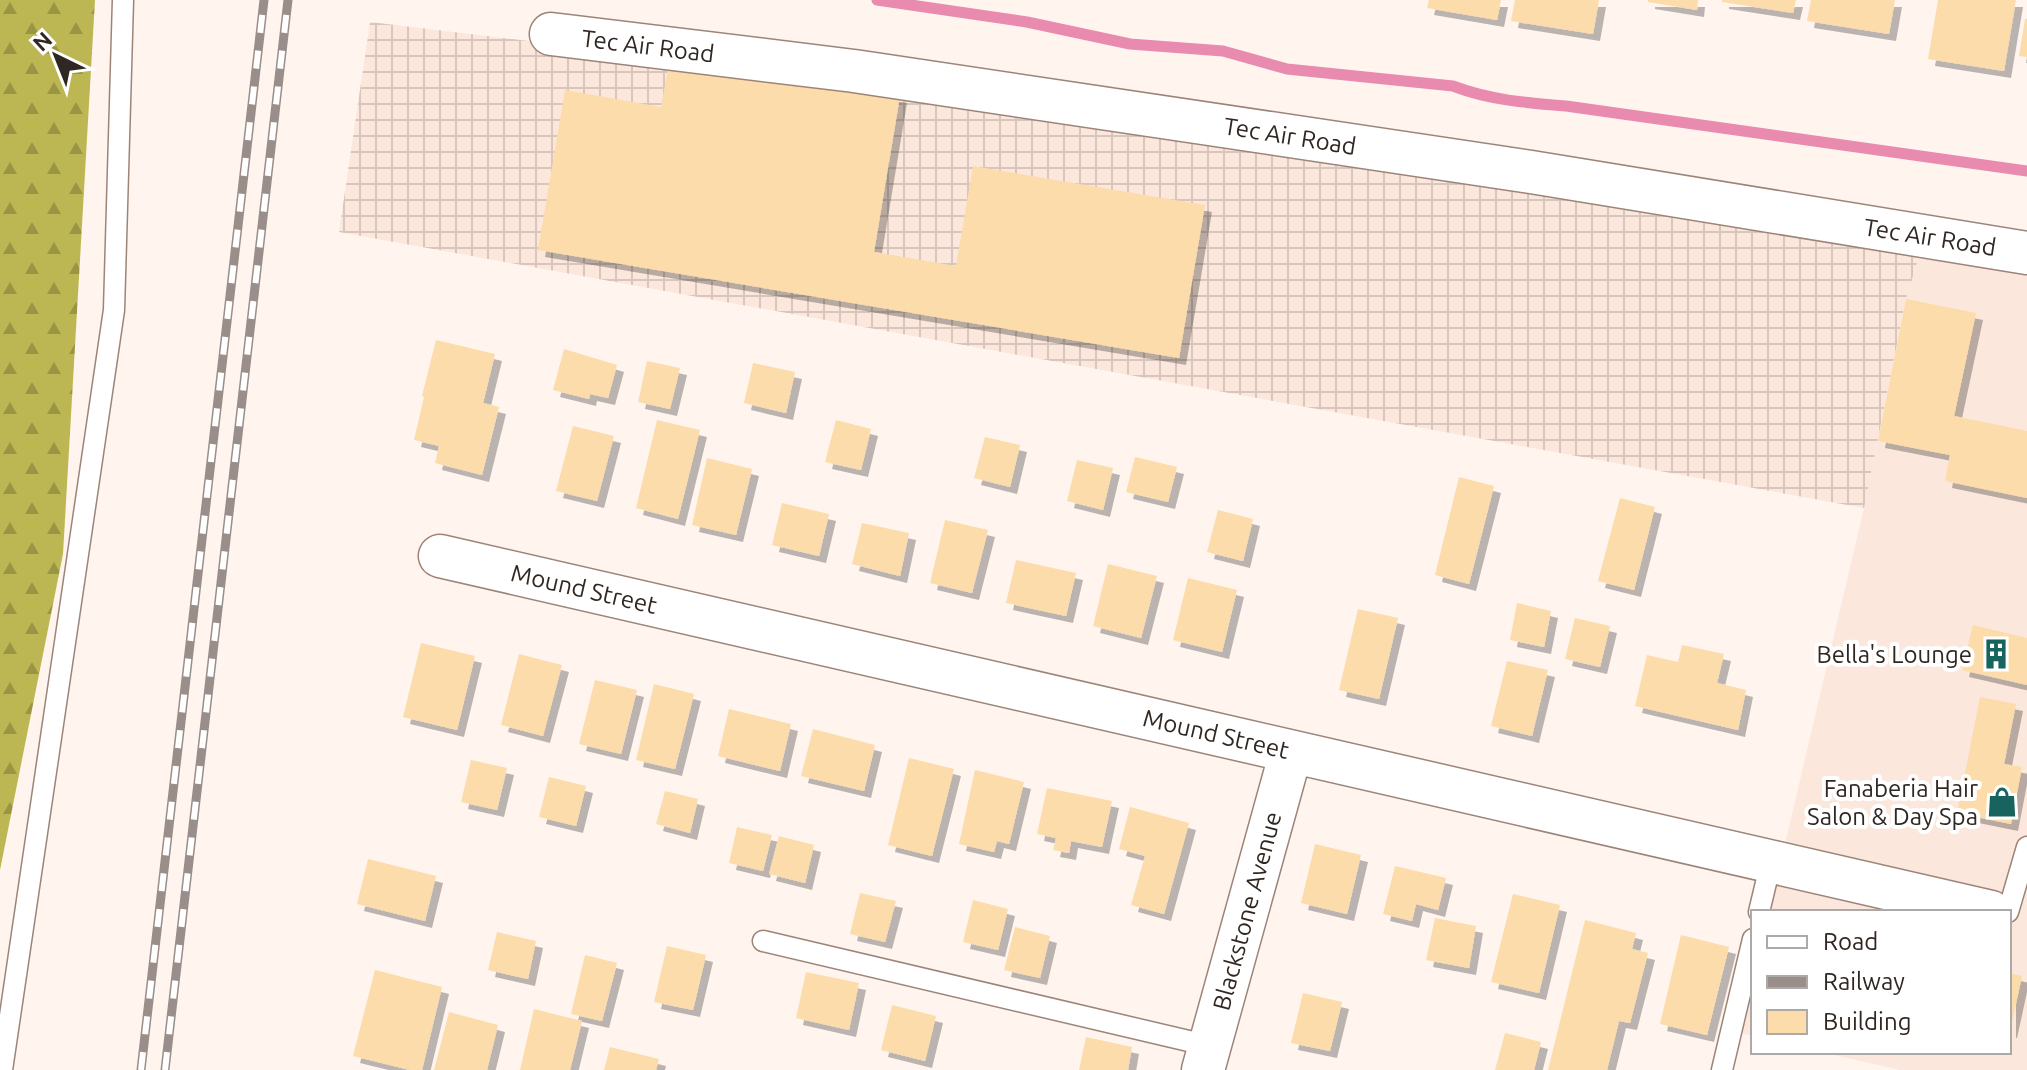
<svg xmlns="http://www.w3.org/2000/svg" width="2027" height="1070" font-family="Ubuntu,sans-serif">
  <defs>
    <pattern id="industrial-grid" width="8" height="8" patternUnits="userSpaceOnUse" patternTransform="scale(2)"><rect width="8" height="8" fill="#fbe7dc"/><path d="M0 4h8M4 0v8" fill="none" stroke="#d8c6bc"/></pattern>
    <pattern id="forest-firs" width="22" height="20" patternUnits="userSpaceOnUse" patternTransform="scale(2)"><rect width="22" height="20" fill="#bcb753"/><path d="M5 1l3.5 6h-7zM16 11l3.5 6h-7z" fill="#999544"/></pattern>
    <filter id="shadow"><feDropShadow dx="7" dy="7" stdDeviation="0" flood-color="#0004"/></filter>
  </defs>
  <rect width="100%" height="100%" fill="#fff4ee"/>
  <!-- built -->
  <path fill="#fbe7dc" d="M1923,243L2027,258V1070H1900L1821,1052H2009V912H1769L1864,508L1906,299Z
    M1753,979V1036L1740,1033Z"/>
  <!-- industrial -->
  <path fill="url(#industrial-grid)" d="M370,22L669,58L1923,243L1906,299L1864,508L339,232Z"/>
  <!-- forest -->
  <path fill="url(#forest-firs)" d="M0,0H95L63,554L0,870Z"/>
  <g fill="none" stroke-linecap="round" stroke-linejoin="round">
    <!-- stream -->
    <path stroke="#e98aaf" stroke-width="11" d="M877,0L1027,22L1130,44L1223,51L1287,69L1453,86C1489,100 1528,103 1566,106L2027,171"/>
  </g>
  <!-- building -->
  <path fill="#fcdcaa" filter="url(#shadow)" d="M1429,0H1501L1497,20L1427,8Z
    M1515,0H1599L1593,34L1511,21Z
    M1648,0H1698L1697,10L1648,2Z
    M1722,0H1796L1793,13L1722,2Z
    M1811,0H1895L1889,34L1807,21Z
    M1938,0H2016L2004,71L1928,59Z
    M2025,19H2027V57L2019,56Z
    M670,58L900,96L874,252L956,266L973,166L1205,205L1179,358L538,250L565,90L661,107Z
    M1906,299L1976,313L1954,416L2027,431V498L1945,481L1950,455L1878,441Z
    M436,340L495,354L483,403L499,407L482,475L435,463L439,446L414,440L424,397L422,396Z
    M564,349L617,365L608,398L590,394L589,399L553,390Z
    M647,361L680,368L670,409L638,402Z
    M753,363L795,372L786,413L744,403Z
    M657,420L700,430L678,519L636,508Z
    M836,420L871,429L861,470L825,462Z
    M573,426L614,436L597,501L556,491Z
    M985,437L1020,445L1010,487L974,478Z
    M1135,457L1177,467L1168,502L1126,492Z
    M707,458L752,469L736,535L692,525Z
    M1077,460L1113,468L1103,510L1067,501Z
    M1459,477L1494,486L1469,584L1435,575Z
    M1620,498L1655,507L1634,590L1598,581Z
    M782,503L829,514L819,556L772,545Z
    M1218,510L1253,519L1243,561L1207,552Z
    M945,520L988,530L972,593L930,583Z
    M862,523L909,533L900,576L852,564Z
    M1016,560L1076,573L1066,616L1006,603Z
    M1108,564L1157,576L1141,638L1093,626Z
    M1188,578L1237,590L1222,652L1173,640Z
    M1517,603L1551,611L1544,647L1510,640Z
    M1358,609L1398,618L1379,699L1339,690Z
    M1575,618L1610,626L1600,667L1565,659Z
    M1973,625L2027,638V685L1962,670Z
    M421,643L475,656L457,730L403,717Z
    M1682,645L1724,654L1717,683L1746,690L1738,730L1635,706L1647,655L1678,662Z
    M519,654L562,665L543,736L501,725Z
    M1507,661L1548,670L1532,736L1491,726Z
    M595,680L637,690L621,754L579,744Z
    M654,684L694,694L675,769L636,760Z
    M1980,697L2016,704L2004,764L2022,767L2011,824L1957,813Z
    M729,709L791,724L780,771L718,756Z
    M813,729L875,745L864,791L801,776Z
    M909,758L954,769L932,856L888,845Z
    M471,760L507,768L497,810L461,802Z
    M975,770L1024,782L1009,844L997,841L994,852L959,844Z
    M549,777L586,786L576,826L539,817Z
    M1047,788L1112,801L1102,847L1071,841L1069,853L1053,850L1056,838L1037,834Z
    M665,791L698,799L690,833L656,824Z
    M1130,807L1189,823L1164,914L1131,905L1145,856L1119,849Z
    M737,827L772,835L763,871L729,863Z
    M779,836L814,845L805,883L769,874Z
    M1315,844L1361,855L1347,914L1301,903Z
    M368,859L436,876L425,921L357,904Z
    M1395,866L1446,878L1438,910L1416,904L1412,921L1383,914Z
    M860,893L896,901L885,942L850,934Z
    M1513,894L1560,905L1539,993L1491,982Z
    M973,900L1008,909L998,950L963,942Z
    M1435,918L1476,926L1469,968L1426,960Z
    M1585,920L1636,933L1632,949L1648,953L1630,1023L1619,1021L1607,1070H1548Z
    M1015,927L1050,936L1040,978L1004,970Z
    M497,932L536,941L528,979L488,970Z
    M1681,935L1729,947L1707,1035L1660,1024Z
    M667,946L706,955L693,1010L654,1002Z
    M585,955L617,963L602,1021L571,1014Z
    M375,970L442,987L422,1070H410L353,1056Z
    M806,972L859,983L849,1030L796,1018Z
    M2009,973L2022,976L2010,1031H2009Z
    M1303,993L1342,1002L1330,1051L1291,1043Z
    M892,1005L936,1016L925,1061L881,1050Z
    M534,1009L582,1021L570,1070H520Z
    M449,1012L498,1025L487,1070H434Z
    M1505,1033L1541,1042L1534,1070H1495Z
    M1086,1037L1132,1047L1128,1070H1079Z
    M610,1047L659,1059L656,1070H604Z"/>
  <g fill="none" stroke-linecap="round" stroke-linejoin="round">
    <!-- lane casing -->
    <g stroke="#9c8578" stroke-width="23">
      <path id="lane" d="M1759,912L1771,862
        M2008,912L2027,847
        M763,941L1210,1046
        M2,1070L114,310L123,0
        M1722,1070L1753,939"/>
    </g>
    <!-- street casing -->
    <g stroke="#9c8578" stroke-width="45">
      <path id="street" d="M551,34L854,71L1531,172L2027,253
        M440,556L1991,912
        M1203,1070L1291,752"/>
    </g>
    <!-- lane -->
    <use href="#lane" stroke="#fff" stroke-width="20"/>
    <!-- street -->
    <use href="#street" stroke="#fff" stroke-width="42"/>
    <!-- rail casing -->
    <g stroke="#998e89" stroke-width="9">
      <path id="rail" d="M141,1070L264,0
        M165,1070L288,0"/>
    </g>
    <!-- rail -->
    <use href="#rail" stroke="#fff" stroke-width="6" stroke-dasharray="18" stroke-linecap="butt"/>
  </g>
  <!-- icons -->
  <defs>
    <g id="building-bare" transform="scale(2.4)"><path d="M-4-6H4V6H1V3H-1V6H-4ZM-2.5-4.3h1.7v1.8h-1.7ZM.8-4.3h1.7v1.8H.8ZM-2.5-1h1.7V.8h-1.7ZM.8-1h1.7V.8H.8Z" fill="#17645f" stroke="#fff" stroke-width="2.5" paint-order="stroke"/></g>
    <g id="shop-bare" transform="scale(2.4)"><path d="M-5-2.5h2.3a2.7 3.5 0 0 1 5.4 0H5L5.5 6h-11ZM-1.5-2.5h3a1.5 2.3 0 0 0-3 0Z" fill="#17645f" stroke="#fff" stroke-width="2.5" paint-order="stroke"/></g>
  </defs>
  <g fill-rule="evenodd">
    <use href="#building-bare" x="1996" y="654"/>
    <use href="#shop-bare" x="2002" y="802"/>
  </g>
  <g text-anchor="middle" dominant-baseline="central" stroke-width="8" stroke-linejoin="round" paint-order="stroke">
    <!-- street labels -->
    <g font-size="24" fill="#312722" stroke="#fff">
      <text transform="translate(648 46) rotate(7)">Tec Air Road</text>
      <text transform="translate(1290 136) rotate(9)">Tec Air Road</text>
      <text transform="translate(1930 237) rotate(9)">Tec Air Road</text>
      <text transform="translate(584 589) rotate(13)">Mound Street</text>
      <text transform="translate(1216 734) rotate(13)">Mound Street</text>
      <text transform="translate(1247 911) rotate(-75)">Blackstone Avenue</text>
    </g>
    <!-- poi labels -->
    <g font-size="24" fill="#312722" stroke="#fff" text-anchor="end">
      <text x="1972" y="654">Bella's Lounge</text>
      <text x="1978" y="788">Fanaberia Hair<tspan x="1978" dy="28">Salon &amp; Day Spa</tspan></text>
    </g>
  </g>
  <!-- legend -->
  <rect x="1751" y="910" width="260" height="144" fill="#ffffff" stroke="#ada9a7" stroke-width="2"/>
  <rect x="1767" y="936" width="40" height="12" fill="#ffffff" stroke="#ada9a7" stroke-width="2"/>
  <text x="1823" y="950" font-size="24" fill="#312722">Road</text>
  <rect x="1767" y="976" width="40" height="12" fill="#998e89" stroke="#ada9a7" stroke-width="2"/>
  <text x="1823" y="990" font-size="24" fill="#312722">Railway</text>
  <rect x="1767" y="1010" width="40" height="24" fill="#fcdcaa" stroke="#ada9a7" stroke-width="2"/>
  <text x="1823" y="1030" font-size="24" fill="#312722">Building</text>
  <!-- north arrow -->
  <g transform="translate(56 56) rotate(317)" stroke="#ffffff" stroke-width="6" paint-order="stroke">
  <path d="M0-6L14 30L0 20L-14 30Z" fill="#312722"/>
  <text y="-12" font-size="22" font-weight="bold" text-anchor="middle" fill="#312722">N</text>
  </g>
</svg>
